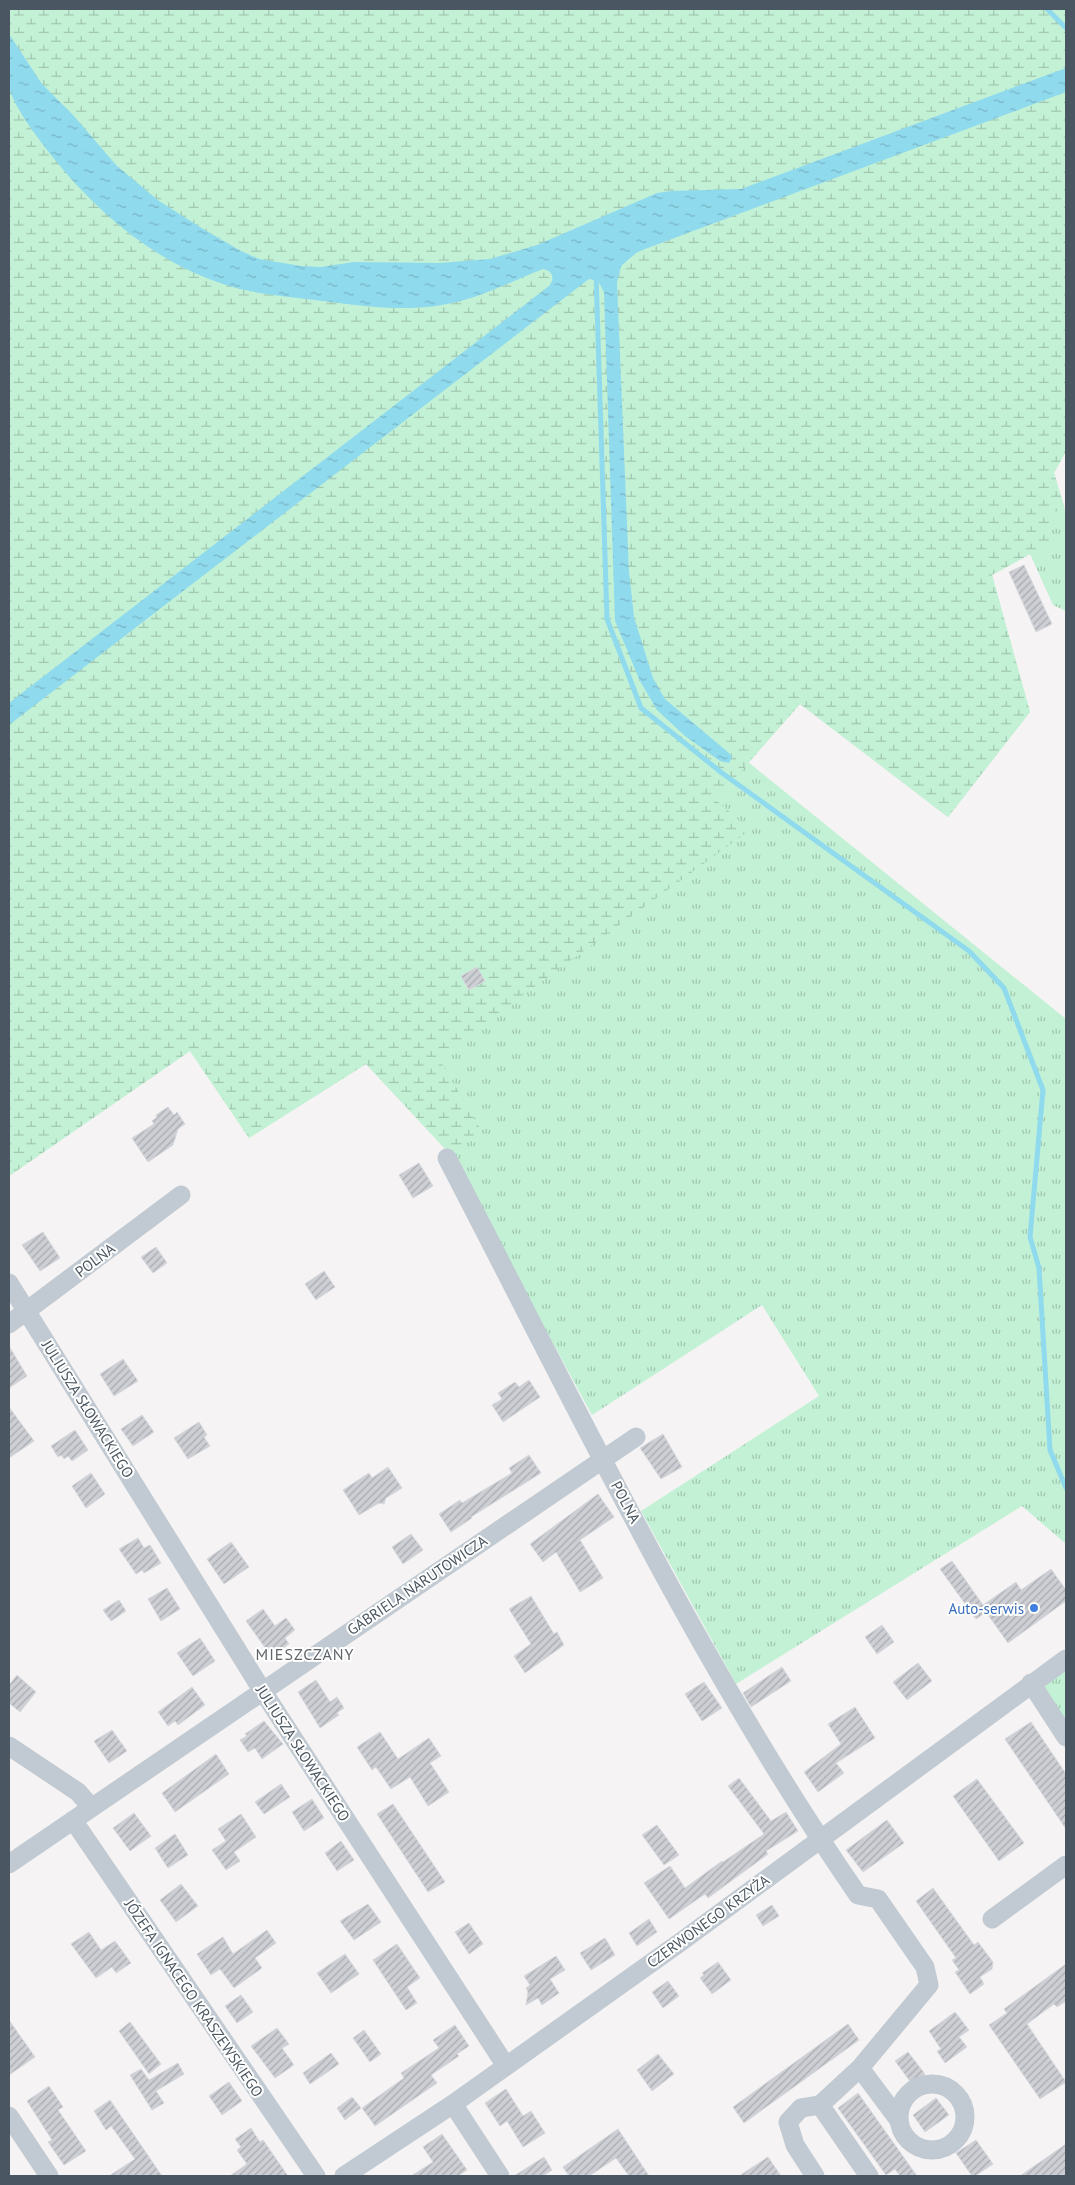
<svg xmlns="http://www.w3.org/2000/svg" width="1075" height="2185" font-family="'PT Sans',sans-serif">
  <defs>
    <pattern id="grass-tufts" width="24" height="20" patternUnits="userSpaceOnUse" patternTransform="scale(1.25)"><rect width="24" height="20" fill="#c3f1d5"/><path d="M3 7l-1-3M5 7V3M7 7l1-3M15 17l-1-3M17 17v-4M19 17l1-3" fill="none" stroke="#a0c6b0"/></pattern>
    <pattern id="wetland-marsh" width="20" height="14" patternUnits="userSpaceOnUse" patternTransform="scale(1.25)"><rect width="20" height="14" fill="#c3f1d5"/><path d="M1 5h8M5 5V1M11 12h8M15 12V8" fill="none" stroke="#a0c6b0"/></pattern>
    <pattern id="water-ripples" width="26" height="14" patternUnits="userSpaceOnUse" patternTransform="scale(1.25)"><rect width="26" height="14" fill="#90daee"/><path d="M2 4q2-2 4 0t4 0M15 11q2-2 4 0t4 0" fill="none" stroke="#78b4c4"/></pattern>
    <pattern id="building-hatch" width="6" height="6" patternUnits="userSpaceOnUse" patternTransform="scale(1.25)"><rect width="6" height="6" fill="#cdcfd5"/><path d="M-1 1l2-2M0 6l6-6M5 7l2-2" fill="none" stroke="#a8abb0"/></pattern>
  </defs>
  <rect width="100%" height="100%" fill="#f5f3f3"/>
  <!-- grass -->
  <path fill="url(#grass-tufts)" d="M9,9H1066V451L1054,473L1066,515V611L1053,605L1030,554L992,575L1030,712L948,817L800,704L748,762L1066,1019V1544L1022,1506L736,1684L641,1511L819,1396L762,1305L592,1415L450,1154L366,1064L249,1138L190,1051L9,1176Z
    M1066,1665V1717L1054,1724L1034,1690Z"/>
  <!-- wetland -->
  <path fill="url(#wetland-marsh)" d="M9,9H1066V451L1054,473L1065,509L1051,513L1050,543L992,575L1030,712L948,817L800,704L716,800L750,830L438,1057L481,1130L450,1154L366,1064L249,1138L190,1051L9,1176Z"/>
  <!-- water -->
  <path fill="url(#water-ripples)" d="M9,34L42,84L73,115L117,166L159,201L203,229L241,251L259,259L301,266L321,267L354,262L440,263L490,259L537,245L657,193L671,191L741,189L1066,68V92L645,249L636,253L621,266L617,283L629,572L634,617L653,678L665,699L730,754L732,757L729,763L720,761L685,736L657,710L640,681L615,621L604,292L598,281L589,279L9,725V703L549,286C555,278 553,271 543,269C507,283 475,301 436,306C400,311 360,306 323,301C292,297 257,295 226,285C157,263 101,216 55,160C40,141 18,113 10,91C6,81 9,46 9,34Z"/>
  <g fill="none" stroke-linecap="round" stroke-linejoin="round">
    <!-- stream -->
    <path stroke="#90daee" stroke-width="5" d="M1047,9L1066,28
      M596,274L607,619L641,708L722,773L969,951L1004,988L1043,1090L1030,1237L1039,1268L1050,1450L1066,1488"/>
  </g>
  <!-- building -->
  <path fill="url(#building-hatch)" stroke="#d7d9de" d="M1024,565L1052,624L1036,632L1009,572Z
    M477,967L485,981L469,990L461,976Z
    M168,1107L174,1115L177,1112L185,1124L178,1129L173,1145L148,1162L132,1138L154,1124L152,1121L157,1117L156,1115Z
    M419,1163L433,1186L413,1198L399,1175Z
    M43,1232L60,1258L40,1271L22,1245Z
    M156,1247L167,1263L153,1273L141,1257Z
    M324,1271L335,1287L316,1300L305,1284Z
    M9,1346L27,1376L9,1388Z
    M123,1359L138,1381L114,1396L100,1374Z
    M529,1380L540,1397L503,1422L492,1405L502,1399L498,1393L515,1382L519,1387Z
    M9,1407L34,1441L9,1458Z
    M142,1415L154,1432L133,1446L121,1429Z
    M199,1422L207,1435L204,1437L210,1446L188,1459L174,1438Z
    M75,1430L88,1450L72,1461L68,1456L64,1459L61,1455L58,1457L51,1446Z
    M663,1434L682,1467L661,1479L640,1448Z
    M529,1455L541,1473L471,1517L472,1518L451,1532L439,1514L460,1500L462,1503L512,1473L509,1468Z
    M388,1467L402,1488L386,1498L384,1504L379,1503L359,1515L343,1490L369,1473L372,1478Z
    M91,1473L105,1494L86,1508L72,1486Z
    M598,1494L614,1517L580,1540L603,1578L580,1592L556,1552L543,1562L530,1544Z
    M411,1534L423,1550L403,1564L392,1547Z
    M138,1538L144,1548L150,1545L161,1563L144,1573L142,1570L136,1574L119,1549Z
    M231,1542L249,1567L224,1584L207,1559Z
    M952,1561L983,1605L1016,1582L1021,1590L1051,1569L1066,1590V1601L1008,1643L986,1612L976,1619L940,1569Z
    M167,1588L180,1609L161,1621L148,1599Z
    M531,1596L554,1634L557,1632L564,1645L525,1673L514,1656L531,1644L509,1609Z
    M119,1600L126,1611L111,1621L103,1610Z
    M263,1609L275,1626L286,1618L295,1630L285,1638L289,1644L271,1656L246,1621Z
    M882,1625L894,1642L877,1654L865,1637Z
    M200,1638L215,1661L193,1676L177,1653Z
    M918,1663L932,1681L907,1700L893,1682Z
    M782,1667L791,1681L751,1707L743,1693Z
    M17,1675L36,1692L20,1712L9,1703V1685Z
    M316,1680L330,1702L337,1697L344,1708L337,1713L339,1715L320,1728L298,1692Z
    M704,1682L722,1708L702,1721L685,1694Z
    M192,1687L205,1705L178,1725L175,1721L168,1726L158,1712Z
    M855,1707L875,1738L836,1763L844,1773L818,1792L804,1772L841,1744L828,1724Z
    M264,1721L283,1744L262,1759L255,1748L248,1752L240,1740L247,1736L245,1734Z
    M1031,1722L1066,1774V1829L1005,1739Z
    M112,1730L127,1751L109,1763L94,1741Z
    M380,1732L398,1759L429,1738L441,1756L430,1763L449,1792L428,1806L410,1777L391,1789L376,1767L372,1770L357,1747Z
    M216,1754L229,1774L175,1812L162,1793Z
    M739,1778L771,1821L786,1812L798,1831L766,1851L768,1854L708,1898L705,1894L669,1919L644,1883L670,1866L685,1888L722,1861L723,1862L764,1834L728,1786Z
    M977,1779L1024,1843L999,1861L953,1796Z
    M281,1784L290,1797L264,1814L255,1802Z
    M312,1799L324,1818L304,1831L292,1812Z
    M393,1804L445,1882L428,1892L377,1814Z
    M134,1813L151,1836L130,1851L113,1828Z
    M241,1814L256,1837L234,1852L240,1861L226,1870L212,1850L226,1841L218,1829Z
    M887,1820L904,1843L863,1872L846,1850Z
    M657,1825L679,1855L664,1865L642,1835Z
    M175,1834L188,1855L168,1868L155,1848Z
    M341,1841L354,1860L337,1871L325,1853Z
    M181,1884L198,1906L176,1922L160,1900Z
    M933,1888L974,1945L978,1942L993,1962L992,1969L980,1977L984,1984L970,1994L955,1972L959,1970L952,1960L956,1958L916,1901Z
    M368,1904L381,1922L354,1940L340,1921Z
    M772,1905L779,1916L763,1926L756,1915Z
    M649,1919L657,1932L637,1946L629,1933Z
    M469,1923L483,1944L469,1954L455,1932Z
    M267,1930L276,1943L255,1958L262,1968L234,1988L220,1969L211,1975L197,1954L223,1937L233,1954Z
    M89,1932L101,1950L115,1941L131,1963L116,1973L112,1967L96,1978L71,1944Z
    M605,1938L615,1955L591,1970L580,1953Z
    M397,1944L420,1978L407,1987L417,2003L406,2010L373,1960Z
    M345,1954L359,1974L331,1993L317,1973Z
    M556,1956L565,1970L550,1979L559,1993L542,2005L538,1998L526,2005L528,1992L526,1988L530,1985L524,1976Z
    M718,1962L731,1980L712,1994L700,1978L704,1975L702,1973Z
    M1066,1964V2001L1057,2007L1054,2004L1027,2024L1066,2082L1040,2099L989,2025L1007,2013L1004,2009Z
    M668,1981L679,1996L663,2008L652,1992Z
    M241,1995L253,2012L237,2023L225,2006Z
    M955,2012L969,2030L959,2037L967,2047L945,2063L937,2051L941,2049L929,2031Z
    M9,2020L35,2057L9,2075Z
    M130,2022L161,2064L149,2074L119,2031Z
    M848,2024L859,2040L744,2123L733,2107Z
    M455,2025L469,2046L457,2054L459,2056L431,2075L437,2083L375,2126L362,2108L404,2078L401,2073L439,2048L433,2040Z
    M277,2028L289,2044L282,2048L294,2065L275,2078L251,2046Z
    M364,2030L381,2054L370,2062L353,2038Z
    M908,2052L925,2074L912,2084L895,2061Z
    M331,2053L339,2064L310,2084L303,2073Z
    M658,2054L674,2074L652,2091L637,2070Z
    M178,2063L184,2074L156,2091L164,2103L152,2110L130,2075L141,2069L149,2080Z
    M229,2082L242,2101L222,2115L209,2096Z
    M49,2086L63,2107L58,2110L86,2151L64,2165L48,2142L52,2140L27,2101Z
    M506,2089L523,2116L531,2111L545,2133L523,2147L507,2121L500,2126L485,2103Z
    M858,2093L917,2176H900L895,2169L886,2175L838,2108Z
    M352,2097L361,2108L345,2120L337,2108Z
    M936,2098L949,2115L925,2132L913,2115Z
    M110,2100L145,2151L162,2176H109L135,2159L111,2126L106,2130L94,2111Z
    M251,2128L260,2142L263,2140L288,2176H230L247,2164L237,2150L241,2147L235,2139Z
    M618,2129L649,2176H629L616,2158L589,2176H569L563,2167Z
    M442,2134L467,2170L458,2176H411L433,2162L423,2147Z
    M976,2140L993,2164L975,2176H972L956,2153Z
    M1066,2144V2176H1020Z
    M544,2157L552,2170L543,2176H514Z
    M768,2157L781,2176H739Z"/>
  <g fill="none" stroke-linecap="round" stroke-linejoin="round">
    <!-- minor -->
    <path stroke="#c1cad2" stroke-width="19" d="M447,1158C576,1406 699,1665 858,1895L878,1899L925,1967L929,1985L860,2068L820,2105L869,2176
      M9,1283L262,1690L506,2066
      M9,1324L181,1195
      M1031,1683L1066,1737
      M9,1746L78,1792L91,1807
      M73,1820L316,2176
      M9,1864L636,1437
      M992,1919L1066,1865
      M860,2068L898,2119
      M899 2117a33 33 0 1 1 66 0a33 33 0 1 1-66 0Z
      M453,2104L500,2176
      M9,2116L49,2176
      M344,2176L453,2104L682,1941L1066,1659
      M815,2176L795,2145L788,2122L801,2108L820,2105"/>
  </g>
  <!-- markers -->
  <circle fill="#3f7fe0" stroke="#fff" stroke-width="2" cx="1034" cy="1608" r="5"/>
  <g text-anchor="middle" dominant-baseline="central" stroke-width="4" stroke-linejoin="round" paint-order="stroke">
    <!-- street labels -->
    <g font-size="15" fill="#4a5661" stroke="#fff">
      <text transform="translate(95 1260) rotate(-37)">POLNA</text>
      <text transform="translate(88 1409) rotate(58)">JULIUSZA SŁOWACKIEGO</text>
      <text transform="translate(626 1502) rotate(62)">POLNA</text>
      <text transform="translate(417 1585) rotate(-34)">GABRIELA NARUTOWICZA</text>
      <text transform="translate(303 1753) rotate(57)">JULIUSZA SŁOWACKIEGO</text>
      <text transform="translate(708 1921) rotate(-36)">CZERWONEGO KRZYŻA</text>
      <text transform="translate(194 1998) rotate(56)">JÓZEFA IGNACEGO KRASZEWSKIEGO</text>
    </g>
    <!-- shop labels -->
    <g font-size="15" fill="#366cbe" stroke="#fff" text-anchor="end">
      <text x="1024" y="1608">Auto-serwis</text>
    </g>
    <!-- neighbourhood labels -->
    <g font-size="16" letter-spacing="1" fill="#5f6368" stroke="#fff">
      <text x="305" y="1654">MIESZCZANY</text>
    </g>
  </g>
  <!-- border -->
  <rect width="1075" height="2185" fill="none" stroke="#4a5661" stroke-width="20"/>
</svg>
